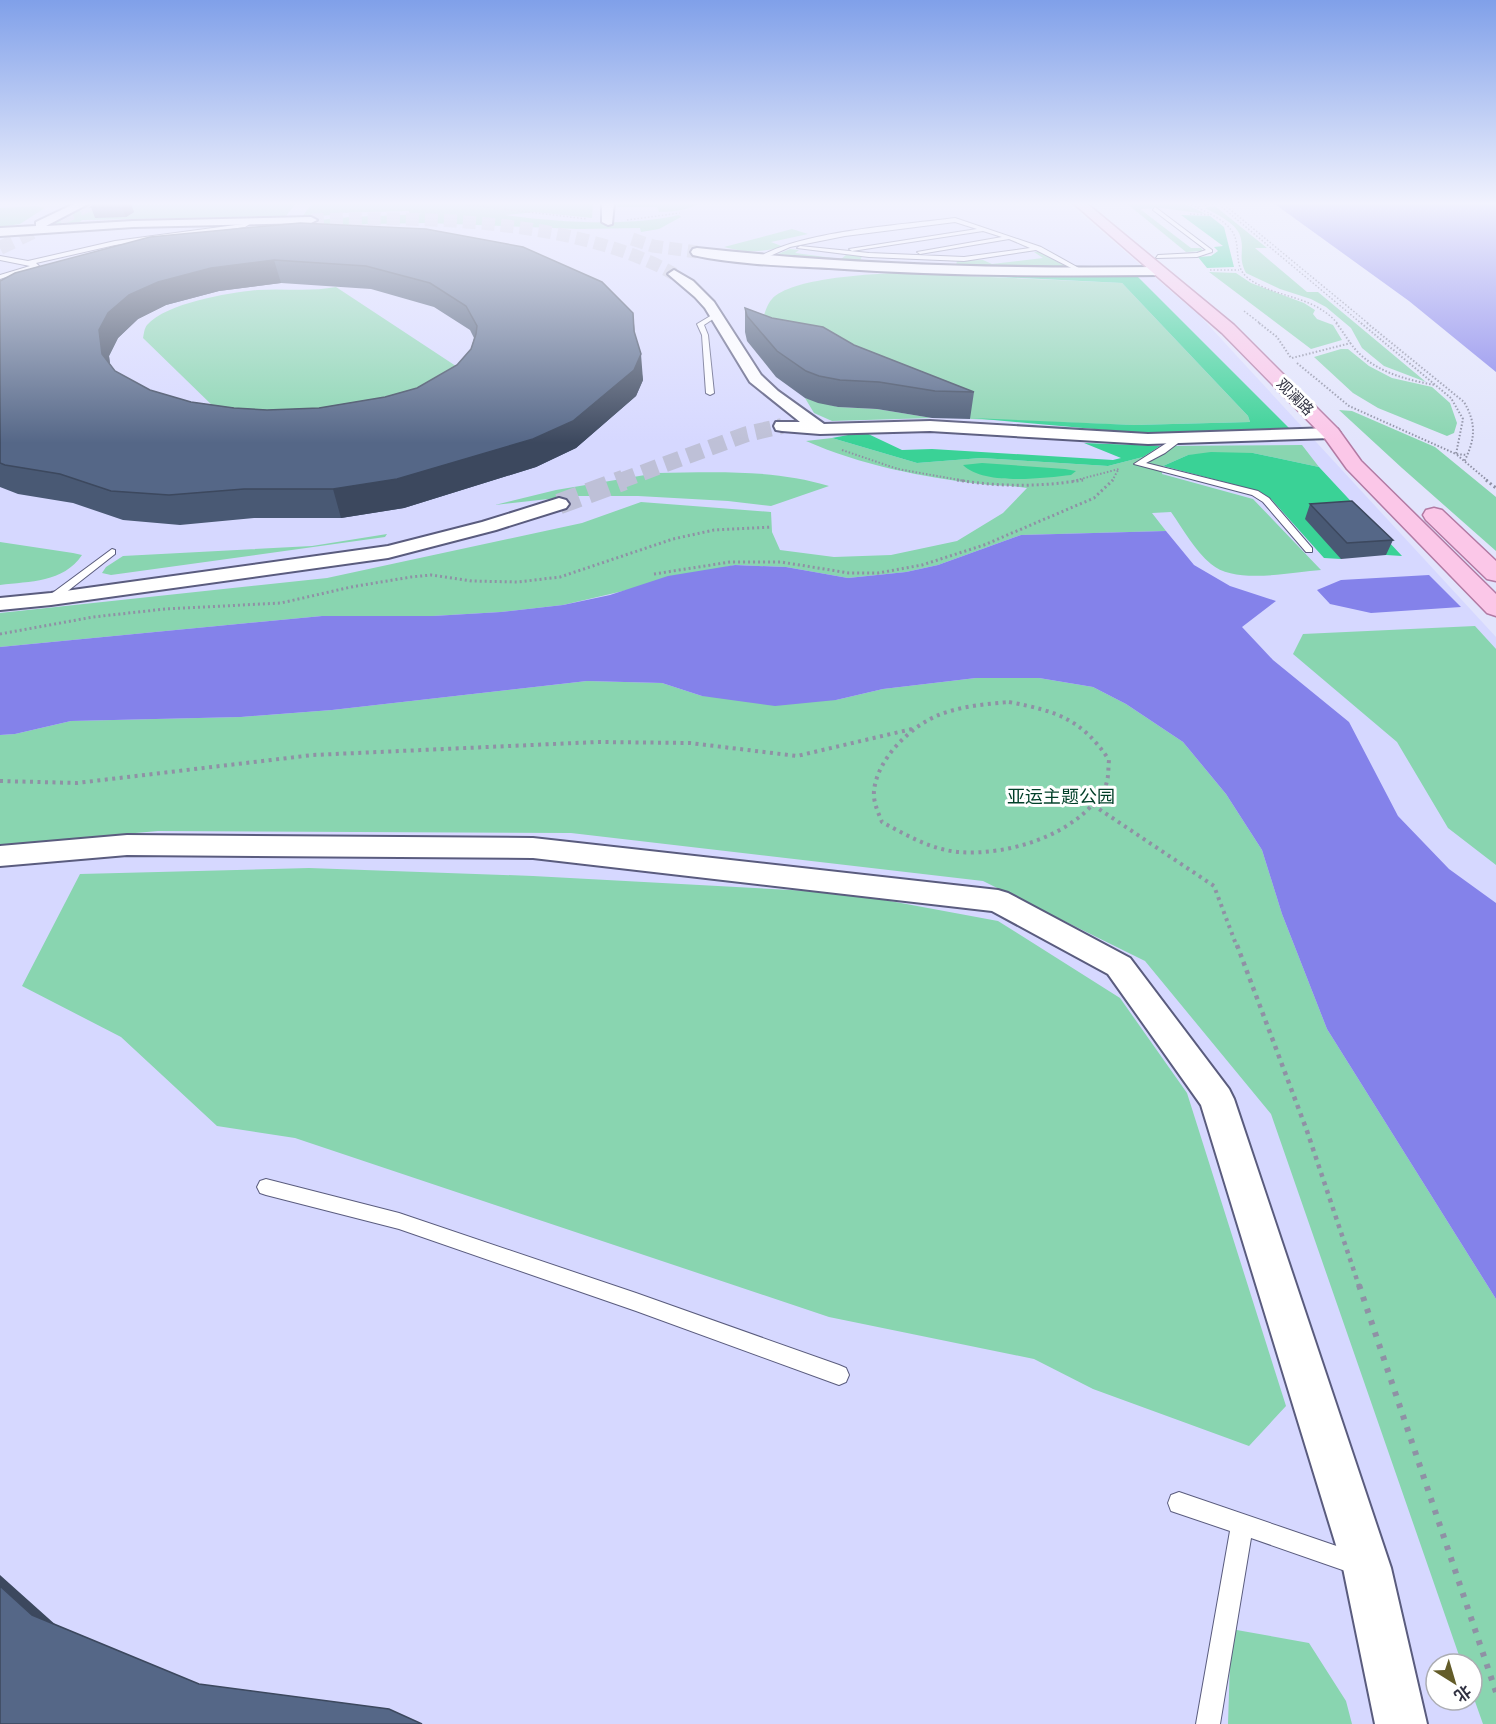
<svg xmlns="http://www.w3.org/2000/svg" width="1496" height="1724" font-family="'Work Sans','Noto Sans SC',sans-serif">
  <rect width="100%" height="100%" fill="#e2e4fc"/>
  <!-- built -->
  <path fill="#d6d8ff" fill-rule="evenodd" d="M150,202H1067L1200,316L1496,637V1724H0V204ZM1436,1664H1472V1700H1436Z"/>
  <!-- green -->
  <path fill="#89d5b0" d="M297,202L286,216L82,220L80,222L53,226L45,224L82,206Z
    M313,202H593L592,218L535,212L505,215C556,222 630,227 679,215L681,217L659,229L641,232L640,228L578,229L426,223L369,224L290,229L251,227L350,217L425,214L409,213V211L336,213L333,215L302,217Z
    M618,202H705C689,209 676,212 659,212L657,207H617Z
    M1125,202H1181L1206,214L1162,208L1140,209L1191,248H1201L1203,251L1186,252Z
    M36,206L45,208L20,224L0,227V208Z
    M1215,206L1267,248H1255L1307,292H1318L1426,382L1384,366L1362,348L1351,328L1326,307L1311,299L1280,289L1246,273C1238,257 1244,253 1241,239C1239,224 1216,214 1205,208Z
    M792,229L808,234L771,242L784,247C761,252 746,253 724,247Z
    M790,249L799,250L795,253L841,259L846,255L862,256L860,261L956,265L957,261L983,260L992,264L1043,258L1034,252H1039L1067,267L1062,268L881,264L773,256Z
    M1209,272L1236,273L1251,283L1304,303L1315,310L1313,314L1317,319L1333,325L1342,340L1311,349Z
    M898,273L1122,283L1248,416L1250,422L1134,425L971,419L759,334C762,324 765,306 772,299C791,278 870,274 898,273Z
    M336,287L465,372L358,417L216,409L143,338C144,334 144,329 147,325C167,303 228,293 257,290C284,288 310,292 336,287Z
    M1341,349H1348L1369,366L1392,378L1432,387L1450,403L1457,423L1454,433L1447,436L1378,408L1353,393L1314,357Z
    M805,398L838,407L877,409L932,418L832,421L814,413Z
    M1339,410L1352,411L1435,447L1496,497V551L1402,468Z
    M832,438L917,463L981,458L1108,466L1143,457L1160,446L1302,445L1319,467L1253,453L1188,455L1163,466L1162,474L1253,499L1321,570C1291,572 1235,585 1211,564C1195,551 1183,529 1171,512L1152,513L1166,531L1021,535L938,565L906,572L848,578L786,567L735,565L563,605L501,612L433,616H322L0,647V613L327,578L582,523L641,502L771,512L772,532L780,550L834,557L891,555L957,541L1003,513L1027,488C1012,485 996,486 981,484C922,477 860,465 806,441Z
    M657,473C713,472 774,469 829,486L771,506L728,501L638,496H575L495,505L556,490Z
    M387,534L385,537L111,575L102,573L106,567L123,556L312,546Z
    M0,542L73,553L82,555C63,583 30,581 0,585Z
    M1475,626L1496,649V865L1448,828L1397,742L1293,654L1303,634Z
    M976,678H1039L1093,687L1126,704L1183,742L1226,794L1262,850L1282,914L1327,1029L1496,1299V1724H1483L1472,1693V1664H1462L1271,1114L1145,961L983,881L571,833L158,831L0,845V735L15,734L71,721L241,717L332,710L587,681L662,683L702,696L836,700L883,689Z
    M309,868L533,876L847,893L998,921L1120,998L1187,1093L1286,1406L1249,1446L1093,1389L1034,1359L829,1317L295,1138L217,1126L121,1037L22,986L80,874Z
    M1231,1629L1309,1643L1346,1701L1352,1724H1228Z"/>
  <!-- forest -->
  <path fill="#3ad296" d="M1181,215L1210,216L1224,227L1234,267L1207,268L1198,257L1211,256L1218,251L1214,247L1223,246Z
    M937,274L1136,275L1290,429L1150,434L972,418L1134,425L1250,422L1248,416L1122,283Z
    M864,432L902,450L932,449L1113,460L1121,458L1084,443L1160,446L1143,457L1108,466L981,458L917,463L832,438Z
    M1211,452L1253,453L1319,467L1402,556L1386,555L1346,516L1341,559L1324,558L1272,500L1259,491L1163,466L1188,455Z
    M982,463L1065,469L1076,471L1071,475C1044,478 984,486 963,465Z"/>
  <!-- water -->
  <path fill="#8482ea" d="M1272,202H1496V372L1409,301Z
    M1166,531L1194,565L1230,586L1276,601L1242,627L1273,660L1349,722L1398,816L1449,869L1496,903V1299L1327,1029L1282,914L1262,850L1226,794L1183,742L1126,704L1093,687L1039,678H976L883,689L836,700L775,706L702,696L662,683L587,681L332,710L241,717L71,721L15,734L0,735V647L322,616H433L501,612L563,605L610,595L668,576L735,565L786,567L848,578L906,572L938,565L1021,535Z
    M1429,575L1461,607L1371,613L1330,604L1317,590L1341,580Z"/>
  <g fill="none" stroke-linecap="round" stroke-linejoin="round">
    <!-- minor-tunnel-far2 -->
    <path stroke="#bec0d7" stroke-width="13" stroke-dasharray="13 6" stroke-linecap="butt" d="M311,220C421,216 577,219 674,274
      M632,239L653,246L697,252"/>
    <!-- minor-tunnel-far1 -->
    <path stroke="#bec0d7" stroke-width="16" stroke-dasharray="16 8" stroke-linecap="butt" d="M620,481L747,434L782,426"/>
    <!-- minor-tunnel -->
    <path stroke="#bec0d7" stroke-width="21" stroke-dasharray="21 10" stroke-linecap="butt" d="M559,504L624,480"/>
    <!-- secondary-tunnel -->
    <path stroke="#bec0d7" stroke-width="14" stroke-dasharray="14 8" stroke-linecap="butt" d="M0,248L94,202"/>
    <!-- service casing -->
    <g stroke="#5a5c7e" stroke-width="2">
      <path id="service" d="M1155,207L1212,250V252L1197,257L1156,258L1158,255L1197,253L1206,250L1153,210Z
        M955,218L1041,247L1086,272L1081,273L1036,250L964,261L869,257L797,248L800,246L869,253L964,257L1030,248L1009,239L920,254L917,252L1002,237L983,231L852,251L849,249L977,229L955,222L845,236L790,247L761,260L756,259C798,231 903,225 955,218Z
        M251,219L253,222L245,227L115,245L36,263L39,266L0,279V275L30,266L0,260V256L28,261L115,241L243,224Z
        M717,312L719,315L704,325L708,335L714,393L710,395L706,393L702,335L697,324Z
        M1179,435L1186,437L1165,453L1146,463L1258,491L1269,498L1312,548V552H1306L1263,502L1252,495L1134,464Z
        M112,549L115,550V554L55,601H47V597Z
        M266,1179L399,1213L636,1293L839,1365L846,1368L849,1375L846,1382L839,1385L636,1311L399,1229L266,1195L260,1193L257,1187L260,1181Z
        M1179,1492L1357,1553L1365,1556L1368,1564L1365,1572L1357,1575L1251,1538L1220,1724H1196L1230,1531L1171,1511L1168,1503L1171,1495Z"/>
    </g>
    <!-- minor casing -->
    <g stroke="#5a5c7e" stroke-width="4">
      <path id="minor" d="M78,202H92L46,226L133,221L311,217L317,220L311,223L133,227L0,236V228L36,226V222Z
        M602,202H614L612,224L608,225L602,222Z
        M697,248C851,265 1004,269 1159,267L1165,271L1159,275C1049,276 939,276 829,268C788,266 732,264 693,255L691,252L693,249Z
        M674,270L693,281L714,302L761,375L778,391L824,424L930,421L1148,434L1331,428L1337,429L1340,433L1337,437L1331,438L1148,444L930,431L820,434L782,431L776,430L774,426L776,422H800L750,382L705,308L695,297L668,274Z
        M559,498L566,500L569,504L566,508L496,530L388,558L51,605L0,610V598L51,593L388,546L482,522Z
        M127,835L533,838L998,890L1008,893L1130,958L1229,1089L1234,1099L1391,1568L1427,1724H1375L1343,1568L1201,1105L1108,974L992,911L533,858L127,855L0,866V846Z"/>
    </g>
    <!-- primary casing -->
    <g stroke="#b27aa3" stroke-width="3">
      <path id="primary" d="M1072,202H1085L1234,325L1338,429L1361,461L1496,594V616L1487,613L1347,469L1324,437L1222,333Z
        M1434,508L1442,510L1496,561V581L1487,579L1426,520L1423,515L1426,510Z"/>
    </g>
    <!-- path-far5 -->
    <path stroke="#8f91a5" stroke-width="1.5" stroke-dasharray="1.5 2" stroke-linecap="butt" d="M445,202L587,219
      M1185,202C1201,210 1221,216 1232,231C1242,246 1232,266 1248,278C1275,299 1313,294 1338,324
      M1216,202L1362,324
      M1221,202L1369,324
      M1195,207L1217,203
      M1190,214L1210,215
      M627,220L680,213
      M1210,270H1239
      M1244,311L1261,324"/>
    <!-- path-far4 -->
    <path stroke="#8f91a5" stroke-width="2" stroke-dasharray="1.5 2" stroke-linecap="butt" d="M1259,323L1277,337L1291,358
      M1336,323C1343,331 1348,341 1355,349C1375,372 1407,380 1435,385
      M1361,323L1451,398L1463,419L1456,454L1488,481
      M1367,323L1464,402C1477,424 1475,440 1464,462
      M1292,358L1351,343
      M1297,363L1349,406L1456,454L1467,455
      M842,450L898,469L965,481
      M1073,481L1119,469
      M1112,481L1118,470"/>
    <!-- path-far3 -->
    <path stroke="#8f91a5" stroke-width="3" stroke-dasharray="2 3" stroke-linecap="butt" d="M957,480C1000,487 1040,487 1083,480
      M1486,480L1496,488
      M654,574L730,562H781L849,573H878L922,565L984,545L1094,498L1113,480
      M0,634L93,617L165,609L281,603L351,587L411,577L431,575L472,581L518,582L560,577L673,539L714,530L772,527"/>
    <!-- path-far2 -->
    <path stroke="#8f91a5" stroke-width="4" stroke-dasharray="3 4.5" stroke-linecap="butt" d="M1009,702C1056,711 1082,719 1109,760C1108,769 1109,779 1105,787C1080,834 1009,856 959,852C932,850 906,835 882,822C878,812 873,802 874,791C877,758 912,725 941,714C963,706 986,704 1009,702Z
      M0,781L77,783L313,755L597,742L690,743L797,756L912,729
      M1093,805L1214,886L1237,947"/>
    <!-- path-far1 -->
    <path stroke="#8f91a5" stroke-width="4.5" stroke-dasharray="4 5" stroke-linecap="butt" d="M1237,945L1307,1131L1359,1286"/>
    <!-- path -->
    <path stroke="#8f91a5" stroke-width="6" stroke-dasharray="4.5 8" stroke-linecap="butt" d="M1359,1285L1496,1692"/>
    <!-- service -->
    <use href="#service" fill="#fff" fill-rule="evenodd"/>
    <!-- minor -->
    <use href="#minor" fill="#fff" fill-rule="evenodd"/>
    <!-- primary -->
    <use href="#primary" fill="#fbc7e8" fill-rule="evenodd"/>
  </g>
  <!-- wall -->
  <path fill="#495974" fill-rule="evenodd" d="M0,202H18L16,203H0Z
    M99,202H130L134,212L126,217L95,218L91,207Z
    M300,223L633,313L635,334L643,380L636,396L576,448L536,467L404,508L341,518H254L180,525L123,520L73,503L18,494L0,487V281ZM281,283L371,289L434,307L470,330L474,338L471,349L457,365L417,388L385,397L319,408L267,410L234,408L191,402L150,390L115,371L110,364L109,356L118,338L138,319L166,305L219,291Z
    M745,308L772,318L854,345L974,392L970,419L932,418L877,409L838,407L818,403L805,398L776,377L747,341L745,332Z
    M1310,504L1393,540L1386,555L1341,559L1305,519Z"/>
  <!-- shaded-wall -->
  <path fill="#3c485e" d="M129,202H130L134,212L126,217L122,207Z
    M274,260L281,283L219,291L166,305L138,319L118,338L109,356L112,380L102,354L99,330L108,313L129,295L158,282L211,268Z
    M641,354L643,380L636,396L576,448L536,467L404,508L341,518L333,489Z
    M0,1575L67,1635L32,1615L0,1586Z"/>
  <!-- building -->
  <path fill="#556787" stroke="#3c485e" stroke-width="1.5" fill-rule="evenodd" d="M99,202H129L122,207H91Z
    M300,223L426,229L523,247L602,282L633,313L634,331L641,354L634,370L573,421L533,439L397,479L333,489H244L169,495L111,491L60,474L5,465L0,463V281L15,273L150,237ZM274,260L366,266L430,283L466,306L477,326L476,334L471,349L457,365L417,388L385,397L319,408L267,410L234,408L191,402L150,390L115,371L102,354L99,330L108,313L129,295L158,282L211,268Z
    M745,308L772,318L823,327L854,345L974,392L935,391L879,382L840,380L819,376L806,371L777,351L747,316Z
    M1352,501L1393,540L1347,543L1310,504Z
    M0,1586L32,1615L199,1684L389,1709L422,1724H0Z"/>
  <!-- sky -->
  <linearGradient id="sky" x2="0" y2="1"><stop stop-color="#80a0e9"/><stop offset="0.46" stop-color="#f2f3fe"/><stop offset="1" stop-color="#f2f3fe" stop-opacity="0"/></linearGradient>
  <rect width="1496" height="443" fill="url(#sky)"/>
  <g text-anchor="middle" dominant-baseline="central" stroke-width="6" stroke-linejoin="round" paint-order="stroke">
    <!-- far-street labels -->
    <g font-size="15" fill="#303141" stroke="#fff">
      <text transform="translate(1295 397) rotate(45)">观澜路</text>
    </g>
    <!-- park labels -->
    <g font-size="18" fill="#003f28" stroke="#fff">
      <text x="1061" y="796">亚运主题公园</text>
    </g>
  </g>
  <!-- north arrow -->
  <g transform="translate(1454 1682) rotate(143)"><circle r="28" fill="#ffffff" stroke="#acadb3" stroke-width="1.5"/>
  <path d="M0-4.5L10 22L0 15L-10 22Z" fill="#635c29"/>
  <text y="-9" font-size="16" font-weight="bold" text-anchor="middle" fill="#303141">北</text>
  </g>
</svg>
